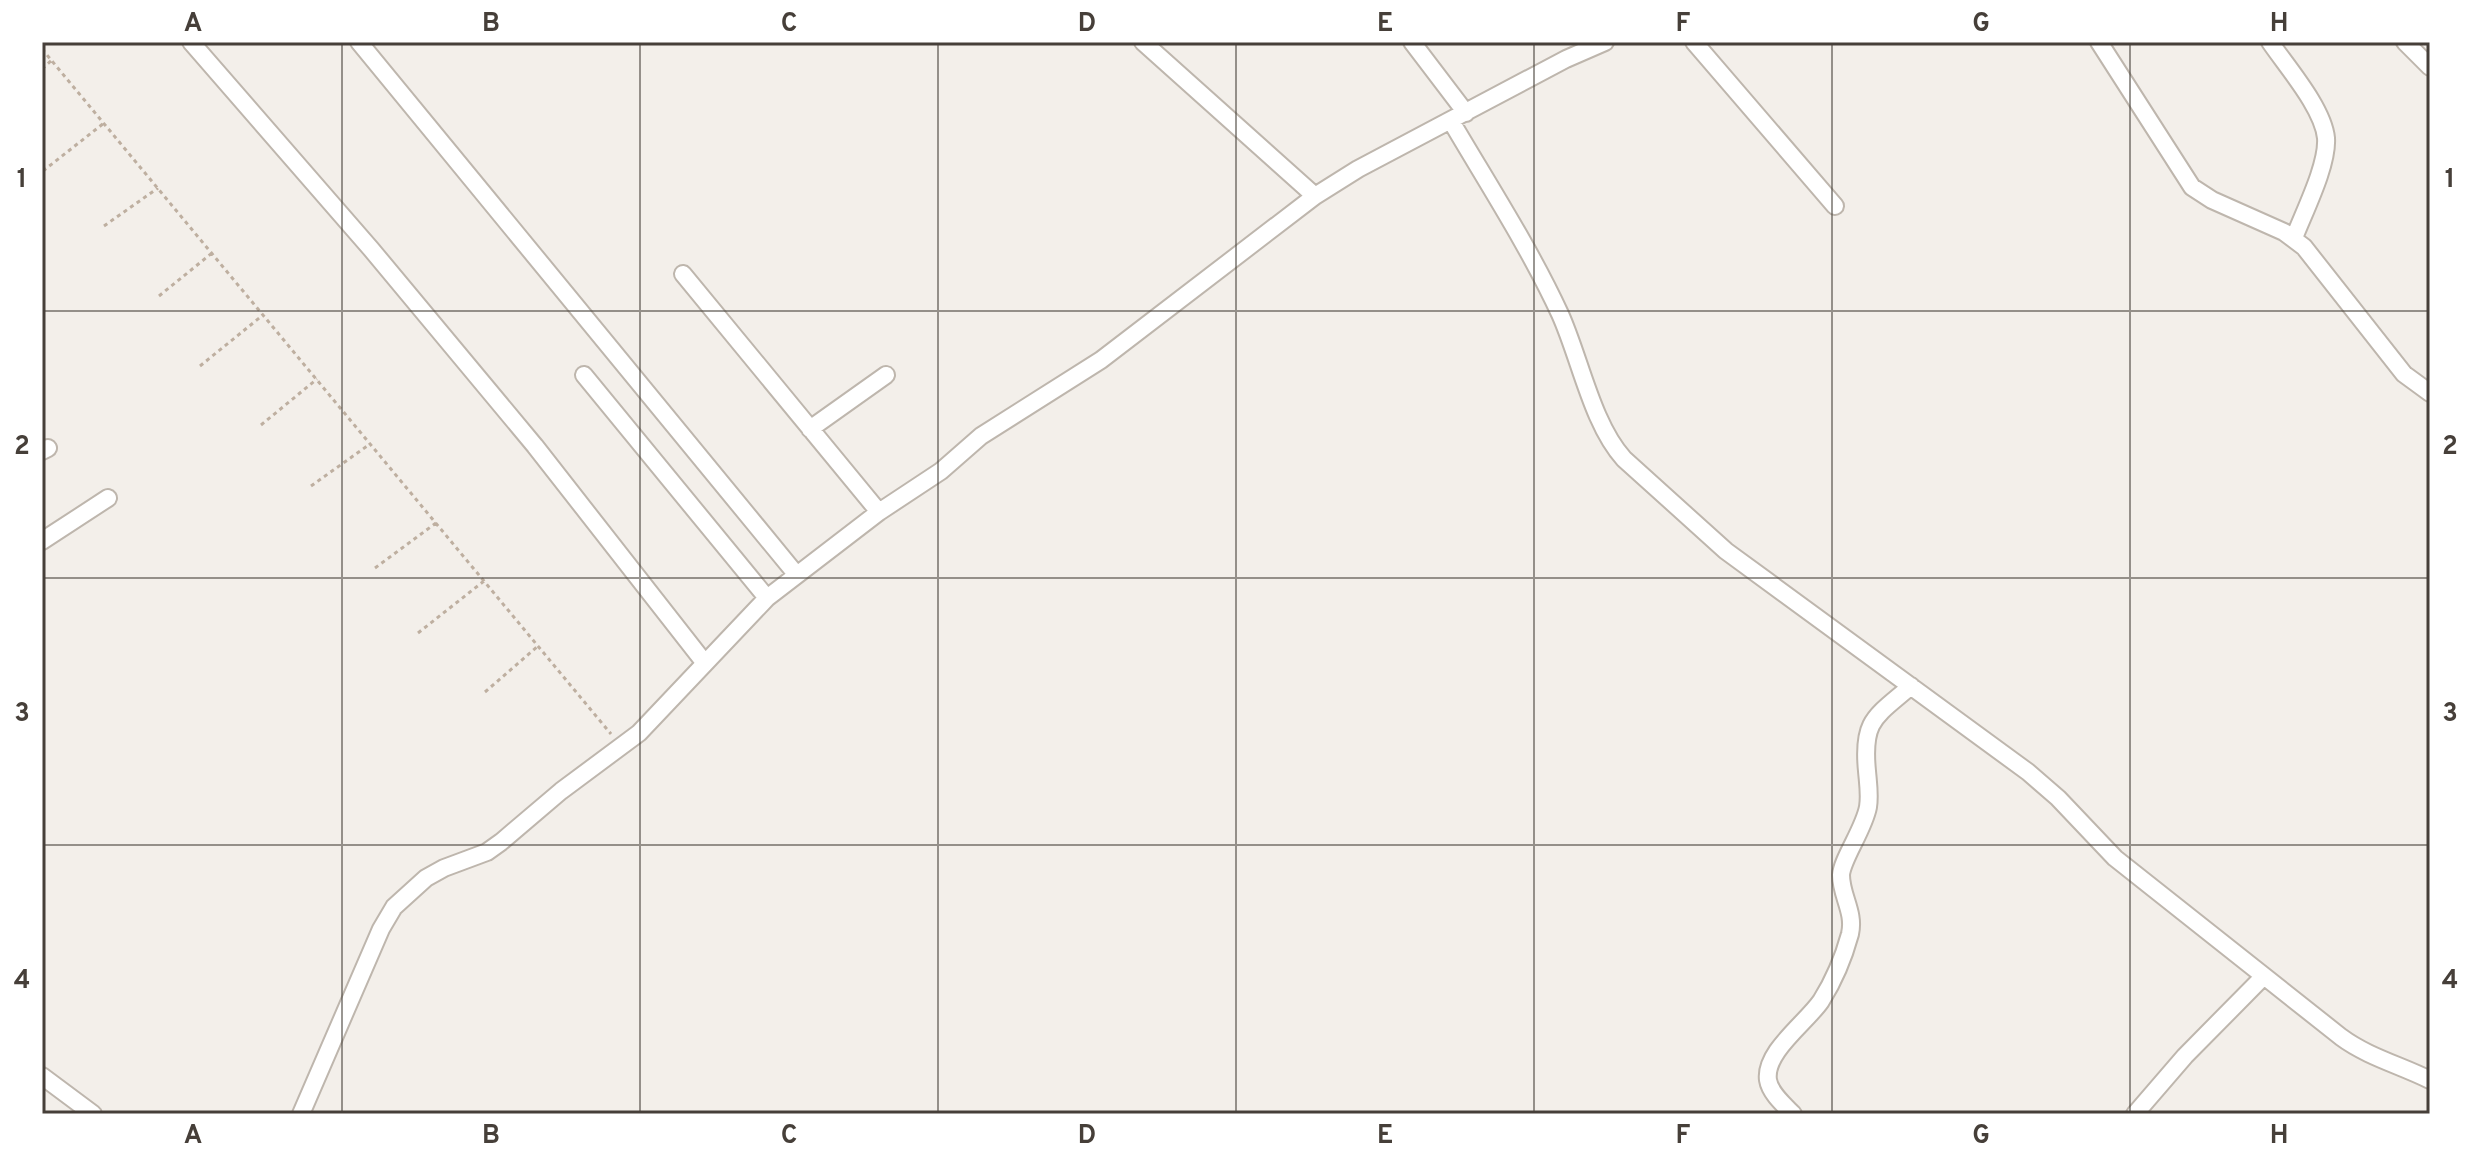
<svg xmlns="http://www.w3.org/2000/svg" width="2472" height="1156" font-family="Overpass,sans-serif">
  <rect width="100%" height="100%" fill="#f3efea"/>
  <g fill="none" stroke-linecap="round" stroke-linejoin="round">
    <!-- minor casing -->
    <g stroke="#beb6ad" stroke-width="20">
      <path id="minor" d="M191,42L371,249L535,446L704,662
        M359,42L796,574
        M1143,42L1315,196
        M1412,42L1466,113
        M1694,42L1835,206
        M2099,42L2192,187L2212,200L2284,232L2304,247L2404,374L2430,393
        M2270,42C2287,67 2323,108 2326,138C2328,165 2304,212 2294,238
        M2405,42L2430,67
        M1451,121C1488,184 1529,247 1560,314C1580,358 1592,424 1624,459L1726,551L2028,772L2058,798L2115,858L2341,1037C2368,1057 2400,1065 2430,1080
        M683,274L879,512
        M584,375L767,598
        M810,429L886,375
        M42,451L48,448
        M42,541L108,498
        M42,1076L93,1114
        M301,1114L381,929L394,907L426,878L444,868L487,852L501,842L561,791L639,733L767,598L879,512L941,471L981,436L1101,360L1315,196L1358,169L1566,59L1605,42
        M1793,1114C1784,1105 1770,1093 1768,1080C1764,1052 1806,1023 1821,1001C1833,982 1844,956 1850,934C1855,912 1841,896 1841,875C1842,859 1864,829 1868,807C1870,795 1868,783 1867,771C1862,720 1875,717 1911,686
        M2135,1114L2185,1056L2263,977"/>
    </g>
    <!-- path -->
    <path stroke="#beafa0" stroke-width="3" stroke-dasharray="4 4" stroke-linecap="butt" d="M42,49L611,734
      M42,69L52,60
      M43,171L104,123
      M104,226L158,188
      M159,296L212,253
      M200,366L263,315
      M261,425L317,379
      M311,486L370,444
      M375,568L436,523
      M418,633L484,581
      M485,692L538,646"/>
    <!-- minor -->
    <use href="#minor" stroke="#fff" stroke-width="16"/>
  </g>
  <!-- grid -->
  <path fill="none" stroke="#463f39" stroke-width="2" stroke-opacity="0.55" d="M342,42V1114M640,42V1114M938,42V1114M1236,42V1114M1534,42V1114M1832,42V1114M2130,42V1114M42,311H2430M42,578H2430M42,845H2430"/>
  <!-- border -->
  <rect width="2472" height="1156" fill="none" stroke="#ffffff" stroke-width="88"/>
  <rect x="44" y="44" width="2384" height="1068" fill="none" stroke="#463f39" stroke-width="3"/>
  <g font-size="26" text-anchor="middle" font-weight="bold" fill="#463f39">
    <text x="193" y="31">A</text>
    <text x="491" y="31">B</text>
    <text x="789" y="31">C</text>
    <text x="1087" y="31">D</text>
    <text x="1385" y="31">E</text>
    <text x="1683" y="31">F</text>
    <text x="1981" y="31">G</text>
    <text x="2279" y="31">H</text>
    <text x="22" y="187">1</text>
    <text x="2450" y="187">1</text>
    <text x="22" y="454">2</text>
    <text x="2450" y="454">2</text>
    <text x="22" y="721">3</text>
    <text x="2450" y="721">3</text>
    <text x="22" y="988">4</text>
    <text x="2450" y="988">4</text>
    <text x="193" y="1143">A</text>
    <text x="491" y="1143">B</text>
    <text x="789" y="1143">C</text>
    <text x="1087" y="1143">D</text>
    <text x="1385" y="1143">E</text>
    <text x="1683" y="1143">F</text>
    <text x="1981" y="1143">G</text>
    <text x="2279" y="1143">H</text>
  </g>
</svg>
